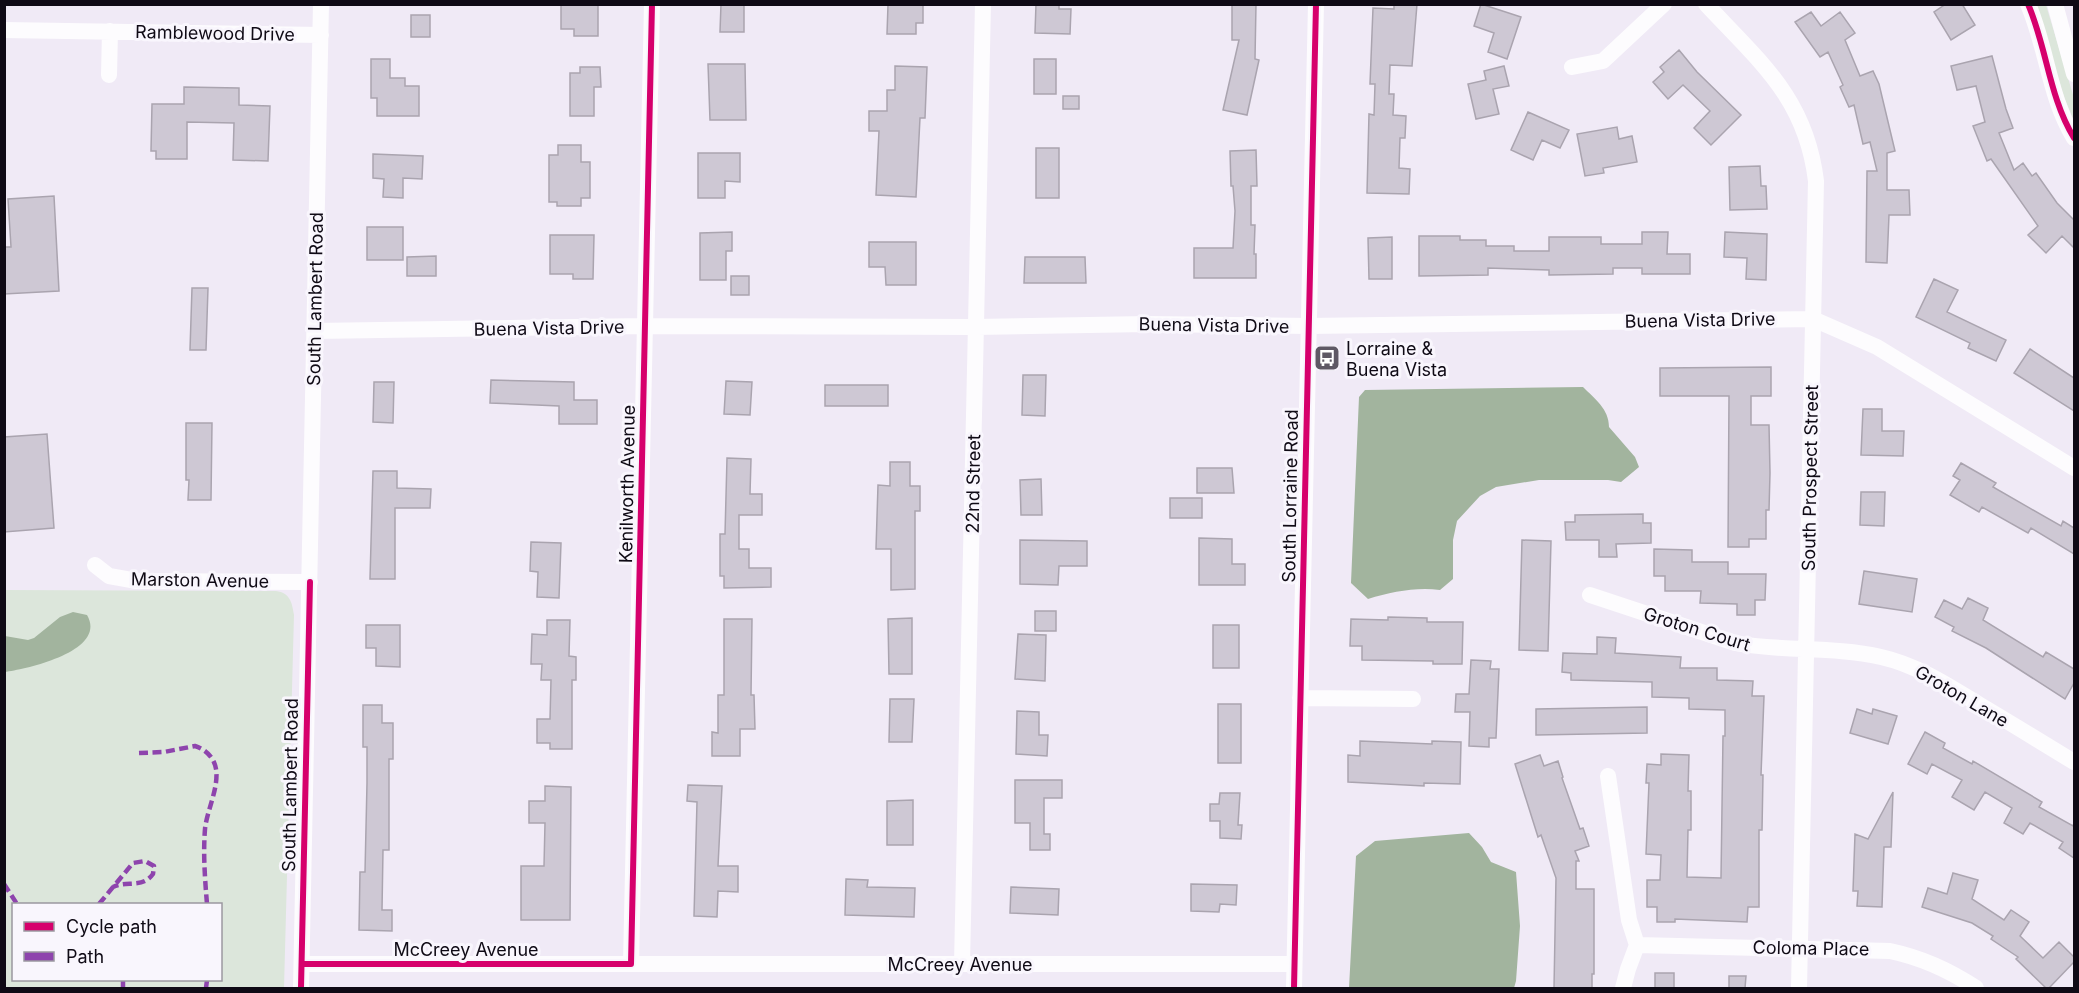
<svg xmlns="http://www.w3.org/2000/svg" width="2079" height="993" font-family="Inter,sans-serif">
  <rect width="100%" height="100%" fill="#f0eaf6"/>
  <!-- green -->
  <path fill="#dce6db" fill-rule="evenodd" d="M2036,5H2046L2074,98V121L2064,97Z
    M5,590L276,591C290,593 292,602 294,615L284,988H5ZM14,904H220V980H14Z"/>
  <!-- water -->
  <path fill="#a2b49e" d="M1583,387C1595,399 1609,409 1609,427L1635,457L1639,467L1621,482L1608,480H1539L1496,487L1480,496L1457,521L1453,540V579L1440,590C1415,587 1392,592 1368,599L1351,583L1359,397L1365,390Z
    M73,612L87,615C108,651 27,669 5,672V636L28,640L34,638L60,617Z
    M1469,833L1482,847L1491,862L1516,872L1520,926L1516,981L1514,988H1349L1356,856L1375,841Z"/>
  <!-- building -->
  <path fill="#cec8d4" stroke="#aaa4af" stroke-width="1.5" d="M561,4H598V36H574V29H561Z
    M721,4H744V32H720Z
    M923,4V23H916V34H887L888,5Z
    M1036,4H1059V9H1071L1070,34L1035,33Z
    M1232,4H1256L1255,59L1259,60L1247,115L1223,110L1239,40H1232Z
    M1394,4H1417L1412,66L1390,65L1389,94H1394L1393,115L1406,116L1405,138H1400L1399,168L1410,169L1409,194L1367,193L1369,114L1374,115L1375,84H1370L1373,8L1394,9Z
    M1481,4L1521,17L1507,59L1488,52L1494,33L1474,26Z
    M1946,4H1962L1975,25L1951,40L1934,12Z
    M1811,12L1821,26L1840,12L1855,33L1845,40L1860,76L1873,71L1879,84L1895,151L1887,153V190H1909L1910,215H1889L1887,263L1866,262L1867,171H1877L1870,142L1863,144L1854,105L1849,107L1840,87L1843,85L1828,52L1820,57L1795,22Z
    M411,15H430V37H411Z
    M1679,50L1697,72L1741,115L1711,145L1694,128L1710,111L1683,85L1668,99L1653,82L1664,72L1660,67Z
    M1992,56L2006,109L2013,128L1999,133L2014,170L2023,163L2032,176L2036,173L2057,203L2074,220V248L2062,236L2046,253L2028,235L2038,226L1991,159L1987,161L1973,126L1985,122L1976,86L1957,90L1951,66Z
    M371,59H390V78H405V86H419V116H377V98H371Z
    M1034,59H1056V94H1034Z
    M708,64H745L746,120H710Z
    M895,66L927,67L925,118H920L916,197L876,195L879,131H869V111H887V90H895Z
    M1504,66L1509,86L1493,89L1499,114L1476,119L1468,84L1486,80L1484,71Z
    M580,67H600L601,87H594V116H570V73H580Z
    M184,87L239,88V105L270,106L268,161L233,160L234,123L187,122V159H156V151H151L152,104H184Z
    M1063,96H1079V109H1063Z
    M1528,112L1569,130L1560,148L1542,140L1533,160L1511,150Z
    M1617,127L1619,139L1632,136L1637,162L1603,168L1604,173L1585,176L1577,134Z
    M558,145H581V162H590V198H581V206H557V202H549V155H558Z
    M1036,148H1059V198H1036Z
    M1256,150L1257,186H1251V225H1255L1254,254H1256V278H1194V248H1233L1235,211L1233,186H1231L1230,151Z
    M698,153H740V182L725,181V198H698Z
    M373,154L423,156L422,179L403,178V198L383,197L384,179L373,178Z
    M1760,166L1761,186H1766L1767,209L1730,210L1729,167Z
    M54,196L59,291L4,294V247H11L8,199Z
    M367,227H403V260H367Z
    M732,232V251H726V280H700V233Z
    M1642,232H1668L1667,254H1690V274H1642V268H1613V274L1549,275V270L1488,268V275L1419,276V236H1460V240H1486V246H1514V251H1549V237H1601V244H1642Z
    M1725,232L1767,234L1766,280L1746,279L1747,258L1724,257Z
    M550,235H594L593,279H573V274H550Z
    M1392,237V279H1369L1368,238Z
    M869,242H916V285H886L885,267H869Z
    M436,256V276H407V257Z
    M1025,257H1085L1086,283H1024Z
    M731,276H749V295H731Z
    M1934,279L1958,290L1947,312L2006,340L1996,361L1968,348L1970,343L1916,317Z
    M192,288H208L206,350H190Z
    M2030,349L2074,378V411L2014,373Z
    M1771,367V396H1751V425H1769L1770,473L1769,510H1766V539H1749V547H1728L1729,396H1660V368Z
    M1023,375H1046L1045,416L1022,415Z
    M491,380L574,382V400H597V424H559V406L490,403Z
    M726,381L752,382L750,415L724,414Z
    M374,382H394L393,423L373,422Z
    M825,385H888V406H825Z
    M1863,409H1882V431H1904L1903,456L1861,455Z
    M186,423H212L211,500H188L189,480H186Z
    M47,434L54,528L4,532V437Z
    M727,458L751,459L750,494H762V515H739V549H749V568H771V587L724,588V576H720V534H725Z
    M890,462H910V486H920V511H915V589L891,590V549H876L878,485L890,486Z
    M1961,463L1996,483L1993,487L2061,526L2063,521L2074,528V554L2031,528L2028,533L1982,507L1979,512L1950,495L1960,480L1953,476Z
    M1197,468H1232L1234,493H1197Z
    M373,471H397V488L431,489L430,508H395V579H370Z
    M1041,479L1042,515H1021L1020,480Z
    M1861,492H1885L1884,526L1860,525Z
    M1170,498H1202V518H1170Z
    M1643,514V523H1651V543L1616,544L1617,557H1599V540H1566L1565,522H1575V515Z
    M1199,538L1232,539V564H1245V585H1199Z
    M1020,540L1087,541V566H1059L1058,585L1020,584Z
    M1522,540L1551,541L1548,651L1519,650Z
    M531,542L561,543L559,598L537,597L538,572L530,571Z
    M1654,549L1692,550V562H1728V574H1766L1765,600H1755V615H1737V604L1700,603L1701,591H1665V576H1654Z
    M1864,571L1917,579L1912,612L1859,604Z
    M1968,598L1988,608L1983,620L2043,657L2046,652L2074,669V683L2065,699L1986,648L1952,631L1954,627L1935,617L1944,600L1962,609Z
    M1035,611H1056V631H1035Z
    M1388,617L1427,618V622H1463L1462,664H1433V661L1362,660V646H1350L1351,619L1388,620Z
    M912,618V674H889L888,619Z
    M724,619H752L751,695H754L755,729H740V756H712V732L718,733V695H724Z
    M547,620H570L569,656L576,657V680H572V749H550V743H537V719H550L551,680H541L542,664H531L532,634L547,635Z
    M366,625H400V667L376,666V648H366Z
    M1213,625H1239V668H1213Z
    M1018,634L1046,635L1045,681L1015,679Z
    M1597,637L1616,638L1615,653L1681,657L1680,668H1717V680L1753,681L1752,696H1764L1761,775H1763L1762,830H1759V907H1748L1747,922L1675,919V922H1657V907H1647V880H1660L1661,855L1646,854L1649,783H1646L1647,764L1661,765V754L1689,755L1688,791H1691V830H1688L1687,877L1721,878L1723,736H1725V710L1689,709V698L1652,697V682L1571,680V673L1562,672L1563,653L1597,654Z
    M1471,660L1491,661L1490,669H1499L1496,738H1489V747L1469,746L1470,712H1455L1456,694H1469Z
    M890,699H914L912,742H889Z
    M1218,704H1241V763H1218Z
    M363,705H382V723H393V759H389V850H383L382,910H392V931L359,930L360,872H365L367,783V747H363Z
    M1647,707V733L1536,735V709Z
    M1857,709L1872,714L1873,709L1897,716L1888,744L1850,733Z
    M1017,711L1039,712V735H1048L1047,756L1016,754Z
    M1925,732L1945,743L1943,748L1972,764L1973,761L2042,802L2039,807L2073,826L2074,823V858L2059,848L2063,842L2030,823L2023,834L2004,823L2012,808L1985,792L1974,810L1952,797L1962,780L1932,764L1927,774L1908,764Z
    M1360,741L1432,744V741L1461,742L1460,784L1424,783V786L1348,782V755L1360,756Z
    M1540,755L1544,766L1558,761L1563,777L1562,778L1580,829L1583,828L1589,846L1575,851L1579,861H1576V889H1594V974H1592V988H1554L1556,878L1541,835L1538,837L1515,764Z
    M1015,780H1062V798H1044V834H1050V850H1030V823H1015Z
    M688,785L722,786L718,866H738V892L718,891L717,917L694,916L697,802L687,801Z
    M545,786L571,787L570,920H521V866H544L545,823H529V801H545Z
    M1893,792L1891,847H1884L1882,907L1857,906L1858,891H1853L1855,834L1868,839Z
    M1220,793H1240L1238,825H1242L1241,839L1220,838V821H1210V804H1219Z
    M913,800V845H887V801Z
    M1953,873L1978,880L1972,899L2004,920L2011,910L2029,922L2020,936L2043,958L2059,942L2074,957V962L2049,988H2046L2016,959L2018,957L1991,939L1993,936L1972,923L1922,907L1928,888L1947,894Z
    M846,879L868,880L867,887L915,888L914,917L845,915Z
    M1191,884L1237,885L1236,905L1220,904L1219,912L1191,911Z
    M1011,887L1059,889L1058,915L1010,913Z
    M1655,973H1674V988H1655Z
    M1729,976H1746L1745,988H1729Z"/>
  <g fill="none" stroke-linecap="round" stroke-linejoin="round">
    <!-- minor -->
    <path stroke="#fdfcfe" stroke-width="16" d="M1706,4C1760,62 1806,98 1816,181L1799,988
      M2028,4C2047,48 2049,97 2074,138
      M2055,4L2074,74
      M4,30L321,35
      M1572,67L1603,61L1664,4
      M109,75L110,31
      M315,331L646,326L976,327L1147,324L1309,326L1813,319L1877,347L2074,468
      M95,565L109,576L137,581L310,582
      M1590,595L1735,643C1783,652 1833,646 1881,657C1917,665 1949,686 1980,705C2012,724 2043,743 2074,762
      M1300,698L1413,699
      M1608,776L1629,920L1637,945
      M1637,945L1890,951C1923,958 1949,970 1976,988
      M302,964H1294
      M631,964L652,4
      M962,964L983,4
      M301,988L321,4
      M1294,988L1316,4
      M1623,988L1628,969L1637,945"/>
    <!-- quiet -->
    <path stroke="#8e44ad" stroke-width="4.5" stroke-dasharray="9 4.5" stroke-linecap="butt" d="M139,753L164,752L195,746C205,749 214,757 216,769C219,788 207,810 205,829C203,854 205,880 207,904
      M4,884L17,904
      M99,904L133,863L145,861L154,866L153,874C142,889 127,880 113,887
      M123,988V980
      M206,988L207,980"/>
    <!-- cycleway casing -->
    <g stroke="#f9f6fd" stroke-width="10">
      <path id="cycleway" d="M2028,4C2047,48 2049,97 2074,138
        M302,964H631L652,4
        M301,988L310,582
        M1294,988L1316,4"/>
    </g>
    <!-- cycleway -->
    <use href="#cycleway" stroke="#d6006c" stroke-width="6"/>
  </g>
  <!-- icons -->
  <defs>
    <g id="bus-square" transform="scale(1.35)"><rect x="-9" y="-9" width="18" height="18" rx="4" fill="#5e5864" stroke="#f9f6fd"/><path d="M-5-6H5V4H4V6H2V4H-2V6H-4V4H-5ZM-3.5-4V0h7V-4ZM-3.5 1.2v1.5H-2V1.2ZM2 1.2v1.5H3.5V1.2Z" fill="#fff"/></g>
  </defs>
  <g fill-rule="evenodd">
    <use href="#bus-square" x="1327" y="358"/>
  </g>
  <g text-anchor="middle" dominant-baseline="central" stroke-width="6" stroke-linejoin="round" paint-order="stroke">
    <!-- street labels -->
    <g font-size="18" fill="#0f0a15" stroke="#f9f6fd">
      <text transform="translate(215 33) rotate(1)">Ramblewood Drive</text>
      <text transform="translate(315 299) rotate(-89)">South Lambert Road</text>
      <text transform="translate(1700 320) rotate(-1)">Buena Vista Drive</text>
      <text transform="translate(1214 325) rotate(1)">Buena Vista Drive</text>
      <text transform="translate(549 328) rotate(-1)">Buena Vista Drive</text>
      <text transform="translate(1810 478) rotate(-89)">South Prospect Street</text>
      <text transform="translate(627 484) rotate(-89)">Kenilworth Avenue</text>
      <text transform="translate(973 484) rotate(-89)">22nd Street</text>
      <text transform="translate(1290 496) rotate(-89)">South Lorraine Road</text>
      <text transform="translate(200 580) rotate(1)">Marston Avenue</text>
      <text transform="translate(1697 629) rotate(17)">Groton Court</text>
      <text transform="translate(1962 696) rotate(30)">Groton Lane</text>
      <text transform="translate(290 785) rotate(-89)">South Lambert Road</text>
      <text transform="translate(1811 948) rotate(1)">Coloma Place</text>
      <text x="466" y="949">McCreey Avenue</text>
      <text x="960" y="964">McCreey Avenue</text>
    </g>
    <!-- poi labels -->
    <g font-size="18" fill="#0f0a15" stroke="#f9f6fd" text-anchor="start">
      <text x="1346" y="348">Lorraine &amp;<tspan x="1346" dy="21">Buena Vista</tspan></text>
    </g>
  </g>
  <!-- border -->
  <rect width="2079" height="993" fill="none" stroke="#0f0a15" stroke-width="12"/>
  <!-- legend -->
  <rect x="12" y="903" width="210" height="78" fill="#f9f6fd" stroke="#9b98a0" stroke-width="1.5"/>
  <rect x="24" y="922" width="30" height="9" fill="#d6006c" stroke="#9b98a0" stroke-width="1.5"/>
  <text x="66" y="933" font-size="18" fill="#0f0a15">Cycle path</text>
  <rect x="24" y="952" width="30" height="9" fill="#8e44ad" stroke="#9b98a0" stroke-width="1.5"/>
  <text x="66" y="963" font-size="18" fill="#0f0a15">Path</text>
</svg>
